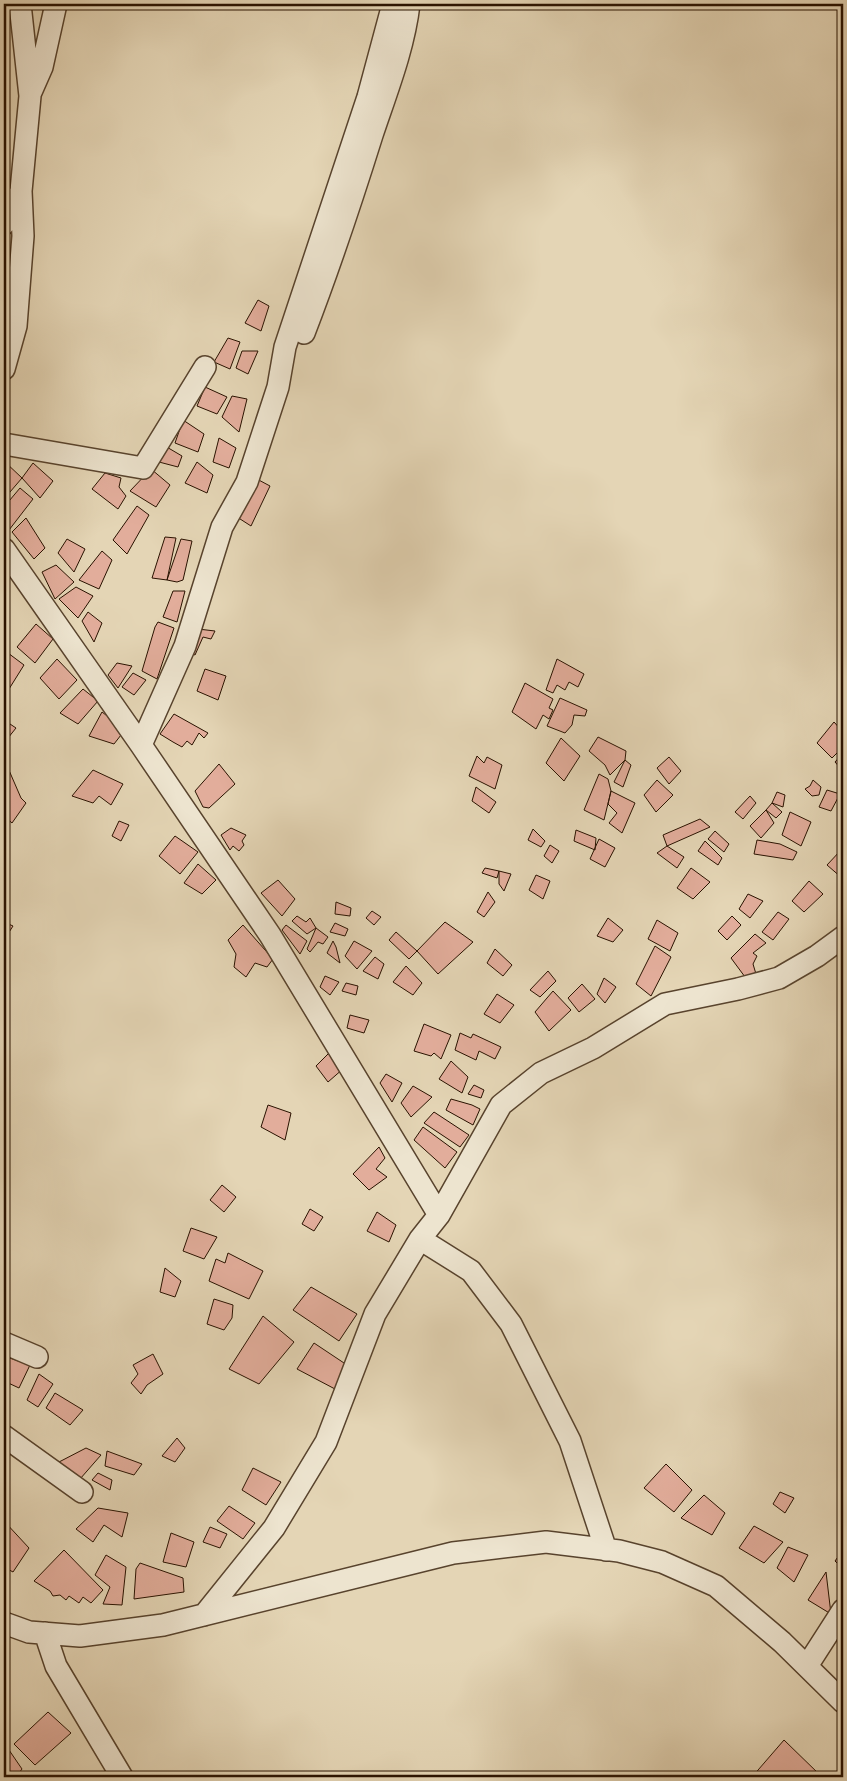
<svg xmlns="http://www.w3.org/2000/svg" width="847" height="1781" font-family="'EB Garamond',serif">
  <rect width="100%" height="100%" fill="#e4d5b5"/>
  <filter id="stains"><feTurbulence type="fractalNoise" baseFrequency=".004" numOctaves="4"/><feColorMatrix values="0 0 0 0 .2 0 0 0 0 .09 0 0 0 0 .02 0 0 0 .5 -.17"/></filter>
  <radialGradient id="worn" r=".72"><stop offset=".6" stop-color="#630" stop-opacity="0"/><stop offset="1" stop-color="#630" stop-opacity=".3"/></radialGradient>
  <!-- building -->
  <path fill="#e2ad9b" stroke="#291200" d="M4,4H9L6,33L4,32Z
    M258,300L269,306L261,331L245,323Z
    M228,338L240,342L230,369L214,362Z
    M242,351H258L248,374L236,368Z
    M205,387L227,397L217,414L197,406Z
    M232,396L247,399L239,432L222,417Z
    M183,420L204,434L198,452L175,443Z
    M219,438L236,448L229,468L213,462Z
    M165,446L182,456L178,467L159,462Z
    M4,461L22,478L4,499Z
    M197,462L213,475L207,493L185,483Z
    M33,463L53,481L40,498L22,478Z
    M151,469L170,485L156,507L130,491Z
    M105,473L121,478L119,487L126,496L118,509L92,489Z
    M255,478L270,486L251,526L237,517Z
    M20,488L33,499L9,530L4,521V507Z
    M137,506L149,515L127,554L113,540Z
    M26,518L45,548L34,559L12,532Z
    M165,537L176,538L167,580L152,578Z
    M67,539L85,549L74,572L58,553Z
    M181,539L192,541L183,580L177,582L167,580Z
    M102,551L112,560L99,589L79,580Z
    M56,565L74,582L55,599L42,572Z
    M76,587L93,596L78,618L59,599Z
    M173,591H185L177,622L163,617Z
    M88,612L102,623L94,642L82,621Z
    M158,622L174,628L157,679L142,671L155,627Z
    M36,624L53,639L35,663L17,647Z
    M198,629L215,631L211,639L203,637L195,655L190,653Z
    M8,653L24,665L4,697V658Z
    M57,659L77,680L59,699L40,678Z
    M557,659L584,674L578,687L569,682L565,690L557,685L553,693L546,690Z
    M117,663L132,666L118,688L108,675Z
    M205,669L226,676L218,700L197,691Z
    M133,673L146,680L134,695L122,687Z
    M525,683L553,699L549,708L553,710L549,719L543,715L536,729L512,712Z
    M83,689L98,701L78,724L60,713Z
    M560,698L587,710L585,716L574,715L572,725L565,733L547,726Z
    M102,712L115,722L121,735L114,744L89,736Z
    M174,714L208,733L204,738L199,733L192,745L187,741L182,747L173,742L160,734Z
    M4,720L16,728L4,743Z
    M834,722L843,732V747L832,758L817,743Z
    M598,737L626,751L625,760L610,775L605,765L589,751Z
    M561,738L580,756L564,781L546,763Z
    M843,753V771L835,762Z
    M477,756L484,763L487,757L502,765L495,789L469,776Z
    M669,757L681,771L669,784L657,768Z
    M625,760L631,765L623,787L614,782Z
    M219,764L235,784L209,808L203,807L195,791Z
    M8,768L21,798L26,803L12,823L4,816V775Z
    M93,770L123,784L111,805L99,796L93,803L72,796Z
    M599,774L608,779L611,791L604,820L584,810Z
    M657,780L673,795L656,812L644,795Z
    M813,780L821,787L819,795L812,796L805,789L810,786Z
    M476,787L496,802L489,813L472,801Z
    M827,790L840,794L831,811L819,807Z
    M611,791L635,803L622,833L609,823L617,813L608,804Z
    M777,792L785,795L783,807L772,803Z
    M750,796L756,803L743,819L735,812Z
    M772,803L782,812L776,818L766,810Z
    M766,810L774,823L761,838L750,826Z
    M790,812L811,822L801,846L782,835Z
    M700,819L710,827L667,846L663,835Z
    M119,821L129,825L121,841L112,836Z
    M231,828L246,835L242,841L244,845L239,851L233,846L230,850L221,835Z
    M533,829L545,841L541,847L528,840Z
    M576,830L596,838L595,850L574,841Z
    M715,831L729,844L724,852L708,839Z
    M175,836L198,852L180,874L159,856Z
    M599,839L615,848L605,867L590,859Z
    M757,840L780,844L797,852L793,860L754,854Z
    M705,841L722,858L718,865L698,851Z
    M550,845L559,851L552,863L544,856Z
    M667,846L684,857L677,868L657,853Z
    M841,850L843,852L842,878L827,865Z
    M198,864L216,880L202,894L184,883Z
    M485,868L499,871L497,878L482,873Z
    M691,868L710,882L693,899L677,888Z
    M499,871L511,874L504,891L499,884Z
    M536,875L550,881L543,899L529,890Z
    M278,880L295,899L282,916L261,893Z
    M809,881L823,894L804,912L792,901Z
    M488,892L495,902L484,917L477,912Z
    M748,894L763,901L750,918L739,909Z
    M336,902L351,908L350,916L335,914Z
    M372,911L381,917L374,925L366,918Z
    M778,912L789,919L773,940L762,932Z
    M297,916L306,922L310,918L316,928L307,934L292,921Z
    M732,916L741,925L727,940L718,931Z
    M608,918L623,930L613,942L597,936Z
    M657,920L678,933L670,951L648,939Z
    M4,922L13,926L4,940Z
    M445,922L473,942L438,974L417,951Z
    M335,923L348,929L345,936L330,932Z
    M243,925L273,959L267,967L255,963L246,977L234,967L236,954L228,940Z
    M286,925L307,941L300,954L282,930Z
    M316,928L328,937L323,944L318,942L310,952L307,949Z
    M396,932L417,951L409,959L389,940Z
    M755,934L766,943L753,953L757,956L753,964L756,974L748,981L731,958Z
    M333,941L336,947L340,963L327,953Z
    M354,941L372,951L357,969L345,956Z
    M655,946L671,957L651,996L636,984Z
    M495,949L512,965L503,976L487,963Z
    M375,957L384,964L378,979L363,971Z
    M406,966L422,983L413,995L393,982Z
    M548,971L556,981L540,997L530,990Z
    M325,976L339,982L330,995L320,987Z
    M604,978L616,987L605,1003L597,994Z
    M346,983L358,986L356,995L342,991Z
    M582,984L595,999L579,1012L568,998Z
    M553,991L571,1010L549,1031L535,1012Z
    M497,994L514,1005L500,1023L484,1014Z
    M350,1015L369,1020L364,1033L347,1028Z
    M424,1024L451,1035L441,1059L434,1053L431,1056L414,1051Z
    M460,1033L471,1038L473,1034L501,1047L495,1059L479,1051L476,1060L455,1050Z
    M330,1052L344,1068L328,1082L316,1066Z
    M451,1061L468,1077L462,1093L439,1079Z
    M386,1074L402,1083L392,1102L380,1083Z
    M474,1085L484,1090L481,1098L468,1094Z
    M413,1086L432,1097L411,1117L401,1103Z
    M451,1099L472,1105L480,1109L473,1125L446,1110Z
    M268,1105L291,1113L285,1140L261,1127Z
    M434,1112L469,1135L460,1147L424,1123Z
    M423,1127L457,1152L445,1168L414,1140Z
    M379,1147L385,1158L376,1169L387,1177L369,1190L353,1174Z
    M222,1185L236,1197L224,1212L210,1200Z
    M310,1209L323,1217L314,1231L302,1224Z
    M377,1212L396,1225L389,1242L367,1231Z
    M191,1228L217,1237L204,1259L183,1251Z
    M228,1253L263,1271L249,1299L209,1281L216,1259L225,1263Z
    M165,1268L181,1281L175,1297L160,1292Z
    M311,1287L357,1314L339,1341L293,1310Z
    M214,1299L233,1305L232,1318L224,1330L207,1324Z
    M263,1316L294,1342L259,1384L229,1369Z
    M314,1343L350,1367L335,1389L297,1369Z
    M153,1354L163,1374L147,1385L141,1394L131,1383L138,1374L133,1365Z
    M4,1356L30,1365L19,1388L4,1381Z
    M39,1374L53,1384L38,1407L27,1400Z
    M55,1393L83,1410L70,1425L46,1408Z
    M177,1438L185,1448L175,1462L162,1456Z
    M86,1448L101,1455L80,1479L59,1462Z
    M107,1451L142,1464L134,1475L105,1466Z
    M666,1464L692,1490L674,1512L644,1488Z
    M253,1468L281,1482L266,1505L242,1490Z
    M98,1473L112,1480L110,1490L92,1480Z
    M780,1492L794,1498L785,1513L773,1504Z
    M704,1495L725,1513L712,1535L681,1518Z
    M229,1506L255,1523L243,1539L217,1521Z
    M98,1508L128,1513L122,1537L104,1525L93,1542L76,1529Z
    M4,1521L29,1548L13,1572L4,1567Z
    M754,1526L783,1542L764,1563L739,1548Z
    M210,1527L227,1534L220,1548L203,1542Z
    M171,1533L194,1542L186,1567L163,1562Z
    M788,1547L808,1555L794,1582L777,1568Z
    M64,1550L103,1590L91,1603L83,1597L79,1603L69,1596L66,1600L60,1595L53,1596L50,1591L34,1581Z
    M843,1550V1569L835,1561Z
    M106,1555L126,1567L122,1605L103,1604L110,1587L95,1575Z
    M140,1563L183,1578L184,1592L134,1599L136,1569Z
    M826,1572L831,1614L808,1600Z
    M48,1712L71,1733L35,1765L14,1744Z
    M784,1740L820,1775L818,1777H752Z
    M9,1750L22,1769L16,1777H4V1756Z"/>
  <g fill="none" stroke-linecap="round" stroke-linejoin="round">
    <!-- minor casing -->
    <g stroke="#58432d" stroke-width="24">
      <path id="minor" d="M31,92L42,67L56,4
        M4,224L21,191L30,96L20,4
        M304,333C329,268 351,202 372,135C386,93 404,48 409,4
        M4,369L16,326L23,236L21,191
        M4,444L143,468L205,367
        M4,549L141,745L270,935L439,1215
        M141,745L185,646L222,527L247,482L278,387L285,347L368,97L393,4
        M420,1239L471,1271L511,1324L570,1441L606,1550
        M4,1343L37,1357
        M4,1436L82,1492
        M204,1615L274,1528L326,1442L375,1314L420,1239L439,1215L501,1105L541,1073L593,1048L665,1004L738,989L779,978L817,956L843,937
        M4,1623L29,1632L80,1636L163,1625L453,1553L546,1542L619,1551L662,1562L716,1586L782,1642L843,1702
        M45,1633L56,1666L122,1777
        M807,1666L843,1610"/>
    </g>
    <!-- minor -->
    <use href="#minor" stroke="#ede4cf" stroke-width="21"/>
  </g>
  <!-- margin -->
  <rect width="847" height="1781" fill="none" stroke="#e4d5b5" stroke-width="20"/>
  <rect x="5" y="5" width="837" height="1771" fill="none" stroke="#291200" stroke-width="2.5"/>
  <rect x="10" y="10" width="827" height="1761" fill="none" stroke="#291200"/>
  <rect width="100%" height="100%" filter="url(#stains)"/>
  <rect width="100%" height="100%" fill="url(#worn)"/>
</svg>
